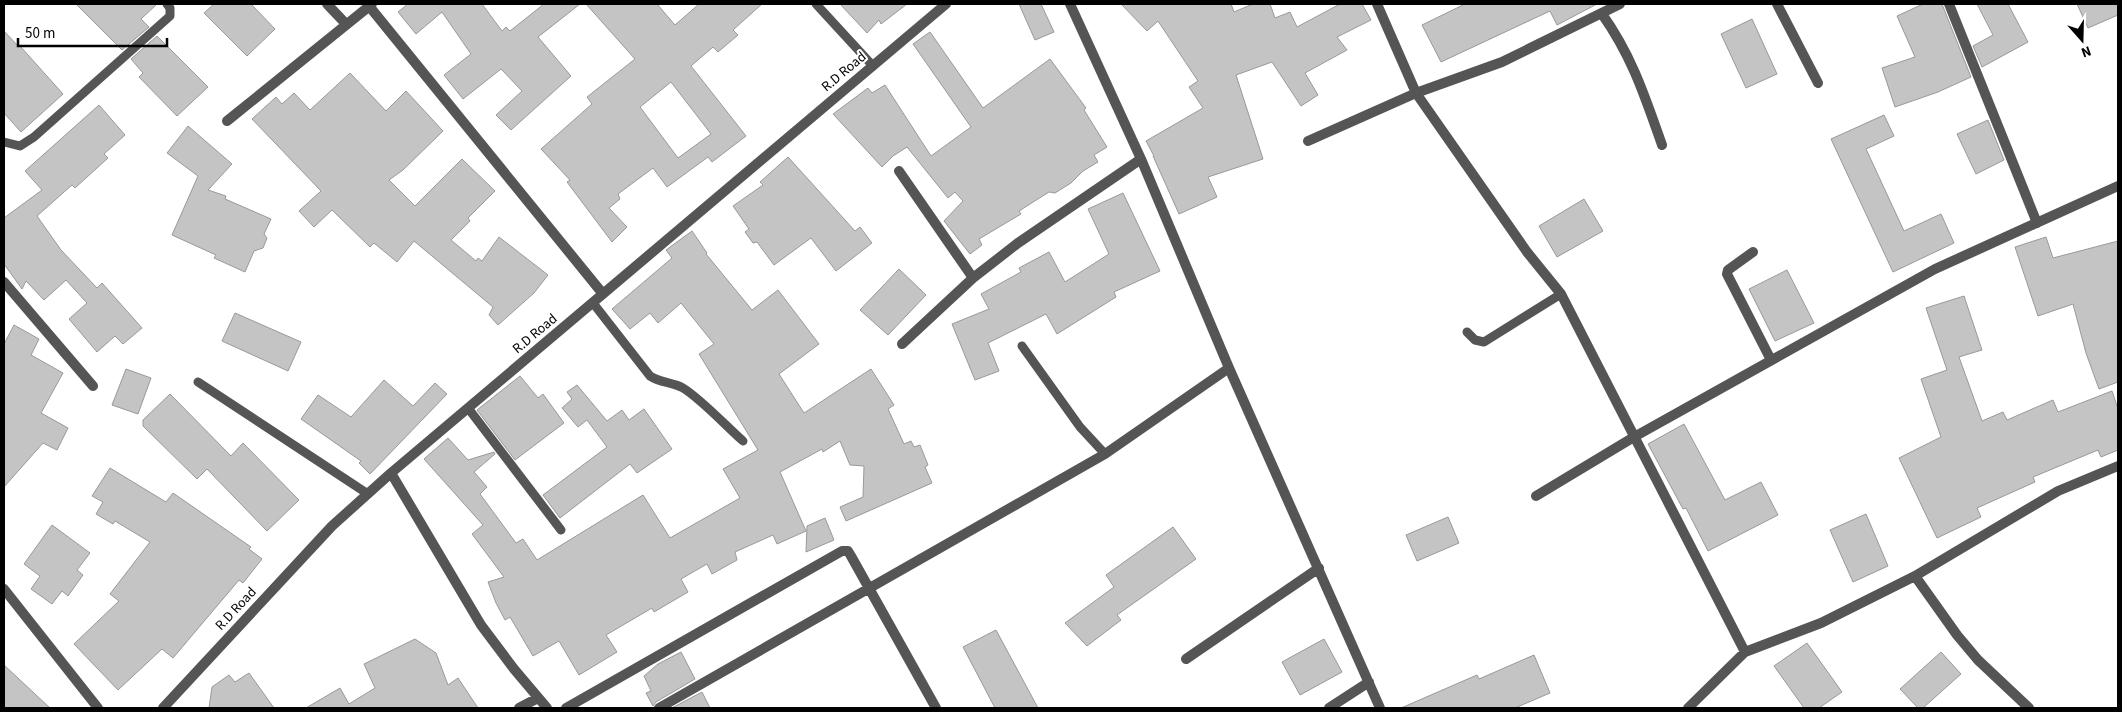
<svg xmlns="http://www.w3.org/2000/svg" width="2122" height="712" font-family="'Source Sans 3',sans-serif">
  <rect width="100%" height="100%" fill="#fff"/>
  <!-- building -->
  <path fill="#c4c4c4" stroke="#999" fill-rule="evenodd" d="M76,4H157L141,19L149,27L122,50Z
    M214,4H251L275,29L247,56L204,13Z
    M408,4H482L502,31L506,27L510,31L544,4H580L538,37L571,76L511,130L496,115L522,91L501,69L463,99L444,75L471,54L442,12L416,34L398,12Z
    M586,4H657L675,25L699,4H762L733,30L738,35L718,52L713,47L691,66L746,136L712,162L708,157L667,187L653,168L618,194L620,199L609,208L627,227L612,242L567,182L570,180L541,149L592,104L587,97L635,59ZM671,82L711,134L678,158L640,107Z
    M840,4H907L881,24L879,20L867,33Z
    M1019,4H1041L1054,32L1035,40Z
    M1121,4H1231L1234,12L1253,4H1270L1275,18L1290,12L1297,27L1340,4H1362L1371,20L1337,37L1347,50L1305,73L1318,95L1301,106L1272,62L1236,75L1263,159L1208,177L1217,197L1179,214L1153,156H1154L1146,141L1203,108L1189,87L1198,81L1158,21L1147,31Z
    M1465,4H1597L1557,25L1550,11L1441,62L1422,25Z
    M1923,4H1942L1971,77L1938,92L1895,107L1882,68L1915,57L1897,16Z
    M1977,4H2008L2028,42L1982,67L1973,46L1993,35Z
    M2077,4H2118V15L2088,28Z
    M1752,19L1777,74L1746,88L1721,34Z
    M4,31L19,47L20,46L63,94L21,132L4,113Z
    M930,32L983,108L1050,59L1086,108L1084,110L1107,147L1094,155L1098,162L1083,171L1071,183L1055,193L1049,192L1019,211L1021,214L979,239L982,245L970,254L944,221L963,201L955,192L948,198L907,147L893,156L882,167L833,114L868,88L872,93L885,85L931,156L971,127L913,44Z
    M157,36L208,87L177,116L139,77L143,73L131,59Z
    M350,73L386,111L406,91L443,131L403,170L389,180L415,206L462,159L495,191L468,218L470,221L451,240L476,261L478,258L482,261L499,237L548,275L534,293L498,325L489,315L493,307L414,241L397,262L374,243L370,247L332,210L314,227L299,211L321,191L252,119L276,97L282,104L294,93L310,110Z
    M99,105L125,135L104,154L108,158L75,188L72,185L37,216L61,250L97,288L102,283L142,328L123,344L115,336L97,352L69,319L87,303L66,280L44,300L26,281L22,289L4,264V218L42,190L25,171Z
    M1884,115L1894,136L1866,149L1904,231L1941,214L1954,243L1893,272L1831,139Z
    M1988,120L2004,160L1976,174L1957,134Z
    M188,126L232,164L208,190L226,196L225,199L271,219L264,234L267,238L263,248L254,251L245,272L214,258L216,255L172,235L198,176L167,153Z
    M788,157L855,231L860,227L872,243L836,271L811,238L774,265L757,242L753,243L745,232L749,229L733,206L763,185L760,182Z
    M1123,193L1160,271L1114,292L1116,297L1057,334L1046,314L988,343L999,371L975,380L952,324L989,309L981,294L1021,272L1019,268L1049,252L1065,282L1109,254L1088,209Z
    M1584,199L1603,231L1557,257L1539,226Z
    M692,231L707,253L706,254L752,310L778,290L819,344L779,374L804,413L871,369L894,405L888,409L904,444L911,441L914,447L920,445L928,465L925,467L932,483L846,521L840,507L863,497L864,466L850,465L840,441L823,452L822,449L780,472L806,531L777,544L773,535L735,552L737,560L712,574L707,564L681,579L688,592L654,612L652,608L606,635L617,652L579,675L559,641L533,656L510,617L505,620L496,603L488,582L504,577L472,534L483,525L424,459L448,438L468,460L494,452L495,454L474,472L487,487L480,494L516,543L523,539L537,560L643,495L670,538L740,498L723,469L758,450L699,354L714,344L681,303L658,323L650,313L630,329L612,309L672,258L666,250Z
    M2046,237L2053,258L2118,241V382L2099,389L2086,353L2073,304L2038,316L2015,247Z
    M899,269L926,295L888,335L860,310Z
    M1787,270L1814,323L1775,341L1749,289Z
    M1964,296L1982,350L1959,357L1982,421L2003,412L2007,420L2053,400L2058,412L2112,391L2118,409V450L2101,457L2098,450L2033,477L2035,482L1977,508L1981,517L1937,538L1899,458L1941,437L1921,379L1947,370L1926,308Z
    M235,313L301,342L288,371L222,341Z
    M14,325L39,339L31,355L63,373L41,413L68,428L57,450L43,443L4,487V344Z
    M126,369L151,378L138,414L112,405Z
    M520,376L538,398L543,394L564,423L515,460L477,410Z
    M384,380L413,406L435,383L447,394L370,474L359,463L361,461L301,419L318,395L351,417Z
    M577,385L607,421L622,410L629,420L644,409L672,449L637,473L630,464L560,518L543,495L607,447L587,420L578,427L562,408L572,399L567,392Z
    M170,394L231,456L243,443L299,500L267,531L207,469L197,479L143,426V420Z
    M1684,424L1725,500L1761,482L1778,515L1708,551L1686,508L1683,509L1648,444Z
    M110,468L166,502L173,493L251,547L249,549L262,559L243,583L239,580L173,658L162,649L118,690L74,644L119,601L110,594L150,542L115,521L113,524L96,514L103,502L92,496Z
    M1866,514L1888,566L1853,582L1830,530Z
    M1448,517L1459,543L1417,561L1406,535Z
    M825,518L834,540L806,552L807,526Z
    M52,525L90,553L77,570L83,575L68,596L62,591L52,604L31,589L40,576L24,564Z
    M1173,527L1196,559L1117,615L1121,620L1087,646L1065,623L1114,587L1106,575Z
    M996,630L1038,708H995L963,647Z
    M415,639L436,653L448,685L458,678L478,708H306L340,688L349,704L375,688L364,664Z
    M1324,639L1342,672L1300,695L1282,662Z
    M1807,643L1842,692L1819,708H1804L1774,666Z
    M681,652L695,679L656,702L653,706L646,693L651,691L644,676L658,664Z
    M1941,652L1961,674L1923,708H1918L1900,689Z
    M1534,655L1550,693L1515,708H1401L1477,675L1479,679Z
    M4,665L50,708H4Z
    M249,673L274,708H209L212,687L229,675L235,682Z
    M702,692L710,708H672Z"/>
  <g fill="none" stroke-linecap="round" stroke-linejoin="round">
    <!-- service -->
    <path stroke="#555" stroke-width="9" d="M816,4L873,66
      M4,142L20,146L34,137L170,16V8L167,4
      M593,303L650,376C660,383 673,382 683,388C701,399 726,426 743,441
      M1467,332L1475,340L1484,342L1561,294
      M1022,346L1080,427L1105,454
      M198,382L368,494
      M468,408L561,530"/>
    <!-- minor -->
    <path stroke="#555" stroke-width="10" d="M327,4L346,24
      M1070,4L1141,159L1229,368L1380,708
      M1377,4L1416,93L1527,252L1561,294L1745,652
      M1777,4L1818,83
      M1949,4L2037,223
      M369,6L603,294
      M1602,14C1632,56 1645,97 1662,145
      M227,121L372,4
      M1308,141L1416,93L1502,62L1620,4
      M899,171L973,278
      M1753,252L1728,270L1727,274L1771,360
      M4,282L93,386
      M902,344L973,278L1018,243L1141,159
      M391,473L481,625L514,669L547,708
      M1536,496L1634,437L1935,269L2118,186
      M1915,576L1957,635L1978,660L2029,708
      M4,589L98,708
      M1186,659L1319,568
      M163,708L332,526L391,473L946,4
      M519,708L538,698
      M566,708L842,551H848L851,556L936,708
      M659,708L1105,454L1229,368
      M1329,708L1369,682
      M1688,708L1745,652L1821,623L1915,576L2058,491L2118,466"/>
  </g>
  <g text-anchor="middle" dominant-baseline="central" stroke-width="4" stroke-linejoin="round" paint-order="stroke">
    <!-- street labels -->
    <g font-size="14" fill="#000" stroke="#fff">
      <text transform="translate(844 72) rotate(-40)">R.D Road</text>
      <text transform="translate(535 334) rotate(-40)">R.D Road</text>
      <text transform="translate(236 609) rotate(-47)">R.D Road</text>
    </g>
  </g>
  <!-- border -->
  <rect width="2122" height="712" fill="none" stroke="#000000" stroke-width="10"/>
  <!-- north arrow -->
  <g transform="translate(2082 40) rotate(160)" stroke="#ffffff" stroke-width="4" paint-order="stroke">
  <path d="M0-4L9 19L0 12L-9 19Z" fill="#000000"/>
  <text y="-8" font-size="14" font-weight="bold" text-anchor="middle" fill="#000000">N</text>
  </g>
  <!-- scale -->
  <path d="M18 38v8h149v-8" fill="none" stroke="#000000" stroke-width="2.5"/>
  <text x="25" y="38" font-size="15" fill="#000000" stroke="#ffffff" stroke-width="4" paint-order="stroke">50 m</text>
</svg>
